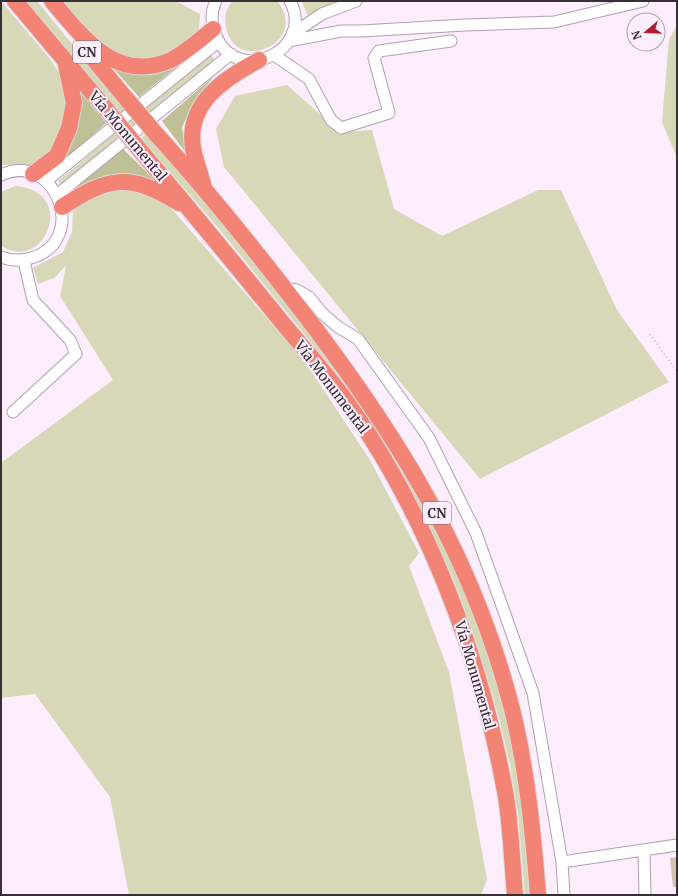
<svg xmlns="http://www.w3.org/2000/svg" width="678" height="896" font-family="Merriweather,serif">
  <rect width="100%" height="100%" fill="#fdeefd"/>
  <!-- green -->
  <path fill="#d6d8b7" d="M1,1L50,59L61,76L69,99L55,150L36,165H1Z
    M24,1H37L126,110L121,115Z
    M61,1H176L200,14L199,30L185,45L170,54L150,59H129L108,52Z
    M233,1H277C311,42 235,76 226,27C224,17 226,8 233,1Z
    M302,1H341L307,15Z
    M677,26V158L662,122L669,39Z
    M210,54L215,60L61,186L58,181Z
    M287,85L340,132L372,130L394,209L442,236L538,190H561L617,310L669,382L480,479L224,167L216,129L235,96Z
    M145,134L223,221L347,379L438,528L478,622L505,709L517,759L532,895H525L518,814L510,764L498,714L471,627L453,578L431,533L341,384L314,346L216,225L141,138Z
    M15,186C78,190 46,274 1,246V192Z
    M123,188L150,192L169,206L305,362L370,460L419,553L409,566L449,672L487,879L481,895H129L110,797L35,694L1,698V463L113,380L60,296L66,266L54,278L38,284L33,268L63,252L72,232L73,209L88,196Z"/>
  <!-- forest -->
  <path fill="#bec096" d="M197,50L139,97L114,69L137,75L160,73Z
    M214,76L194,101L182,127L186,153L162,121Z
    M77,85L106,123L50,173Z
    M123,149L160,185L133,174L106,175L66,195Z"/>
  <!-- building -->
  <path fill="#d2c2af" d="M677,857V887H673L670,858Z"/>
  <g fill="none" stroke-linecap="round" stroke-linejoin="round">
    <!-- minor casing -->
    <g stroke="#b09fb1" stroke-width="13">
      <path id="minor" d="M216,1C210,13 211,24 216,36C238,88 316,49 290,1
        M292,34L322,14L356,1
        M289,41L341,31H361L465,25L554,22L643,1
        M274,55L309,79L331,120L341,128L389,113L374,58L379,51L451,41
        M1,175C56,150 90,241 31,258C21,261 11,261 1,257
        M46,181L218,42
        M57,195L231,54
        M284,288L297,290L309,297L322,313L338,327L358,339L429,438L476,533L533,693L562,862L564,895
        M13,412L76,354L70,340L33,300L24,261
        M644,850L645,895
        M562,862L677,845"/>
    </g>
    <!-- highway casing -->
    <g stroke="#dbdadb" stroke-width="18">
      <path id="highway" d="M15,1L111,115
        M52,1C83,38 117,84 171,60C186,52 200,40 213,29
        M84,48L129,102
        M156,134C205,188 251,245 295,302C394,430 471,550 512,709C527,770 533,832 538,895
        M139,149C187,206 234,263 281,321C304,349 329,376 349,405C429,518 482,661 506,797C511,829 512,862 515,895
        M33,174L57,156L69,128L74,103L66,65
        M203,184C200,172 195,160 193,148C186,103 225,78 259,60
        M62,207C109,176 130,173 179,203"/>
    </g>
    <!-- path -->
    <path stroke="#bbafbb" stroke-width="1.5" stroke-dasharray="1 3" stroke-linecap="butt" d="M650,334L677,372"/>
    <!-- minor -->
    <use href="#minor" stroke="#fff" stroke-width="11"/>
    <!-- highway -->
    <use href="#highway" stroke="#f38374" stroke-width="16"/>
    <!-- highway-bridge casing -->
    <g stroke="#dbdadb" stroke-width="18" stroke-linecap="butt">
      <path id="highway-bridge" d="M129,102L156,134
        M111,115L139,149"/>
    </g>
    <!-- highway-bridge -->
    <use href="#highway-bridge" stroke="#f38374" stroke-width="16"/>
  </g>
  <g text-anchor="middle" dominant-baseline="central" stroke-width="4" stroke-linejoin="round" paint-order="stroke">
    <!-- shield labels -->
    <g fill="#fdeefd" stroke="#726872" stroke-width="1">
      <rect x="73" y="41" width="28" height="22" rx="3"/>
      <rect x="423" y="502" width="28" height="22" rx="3"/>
    </g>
    <g font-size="13" font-weight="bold" fill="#362f36">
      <text x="87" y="52">CN</text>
      <text x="437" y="513">CN</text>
    </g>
    <!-- street labels -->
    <g font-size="14" fill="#362f36" stroke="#fdeefd">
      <text transform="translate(128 136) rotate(50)">Vía Monumental</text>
      <text transform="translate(332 387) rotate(53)">Vía Monumental</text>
      <text transform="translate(475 675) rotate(74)">Vía Monumental</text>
    </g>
  </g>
  <!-- border -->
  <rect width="678" height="896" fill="none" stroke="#362f36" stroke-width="4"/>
  <!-- north arrow -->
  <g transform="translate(646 32) rotate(251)"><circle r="19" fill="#fdeefd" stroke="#ada2ad"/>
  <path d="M0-3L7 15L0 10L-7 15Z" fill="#b01d31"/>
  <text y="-6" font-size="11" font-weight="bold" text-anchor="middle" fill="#362f36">N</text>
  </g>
</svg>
